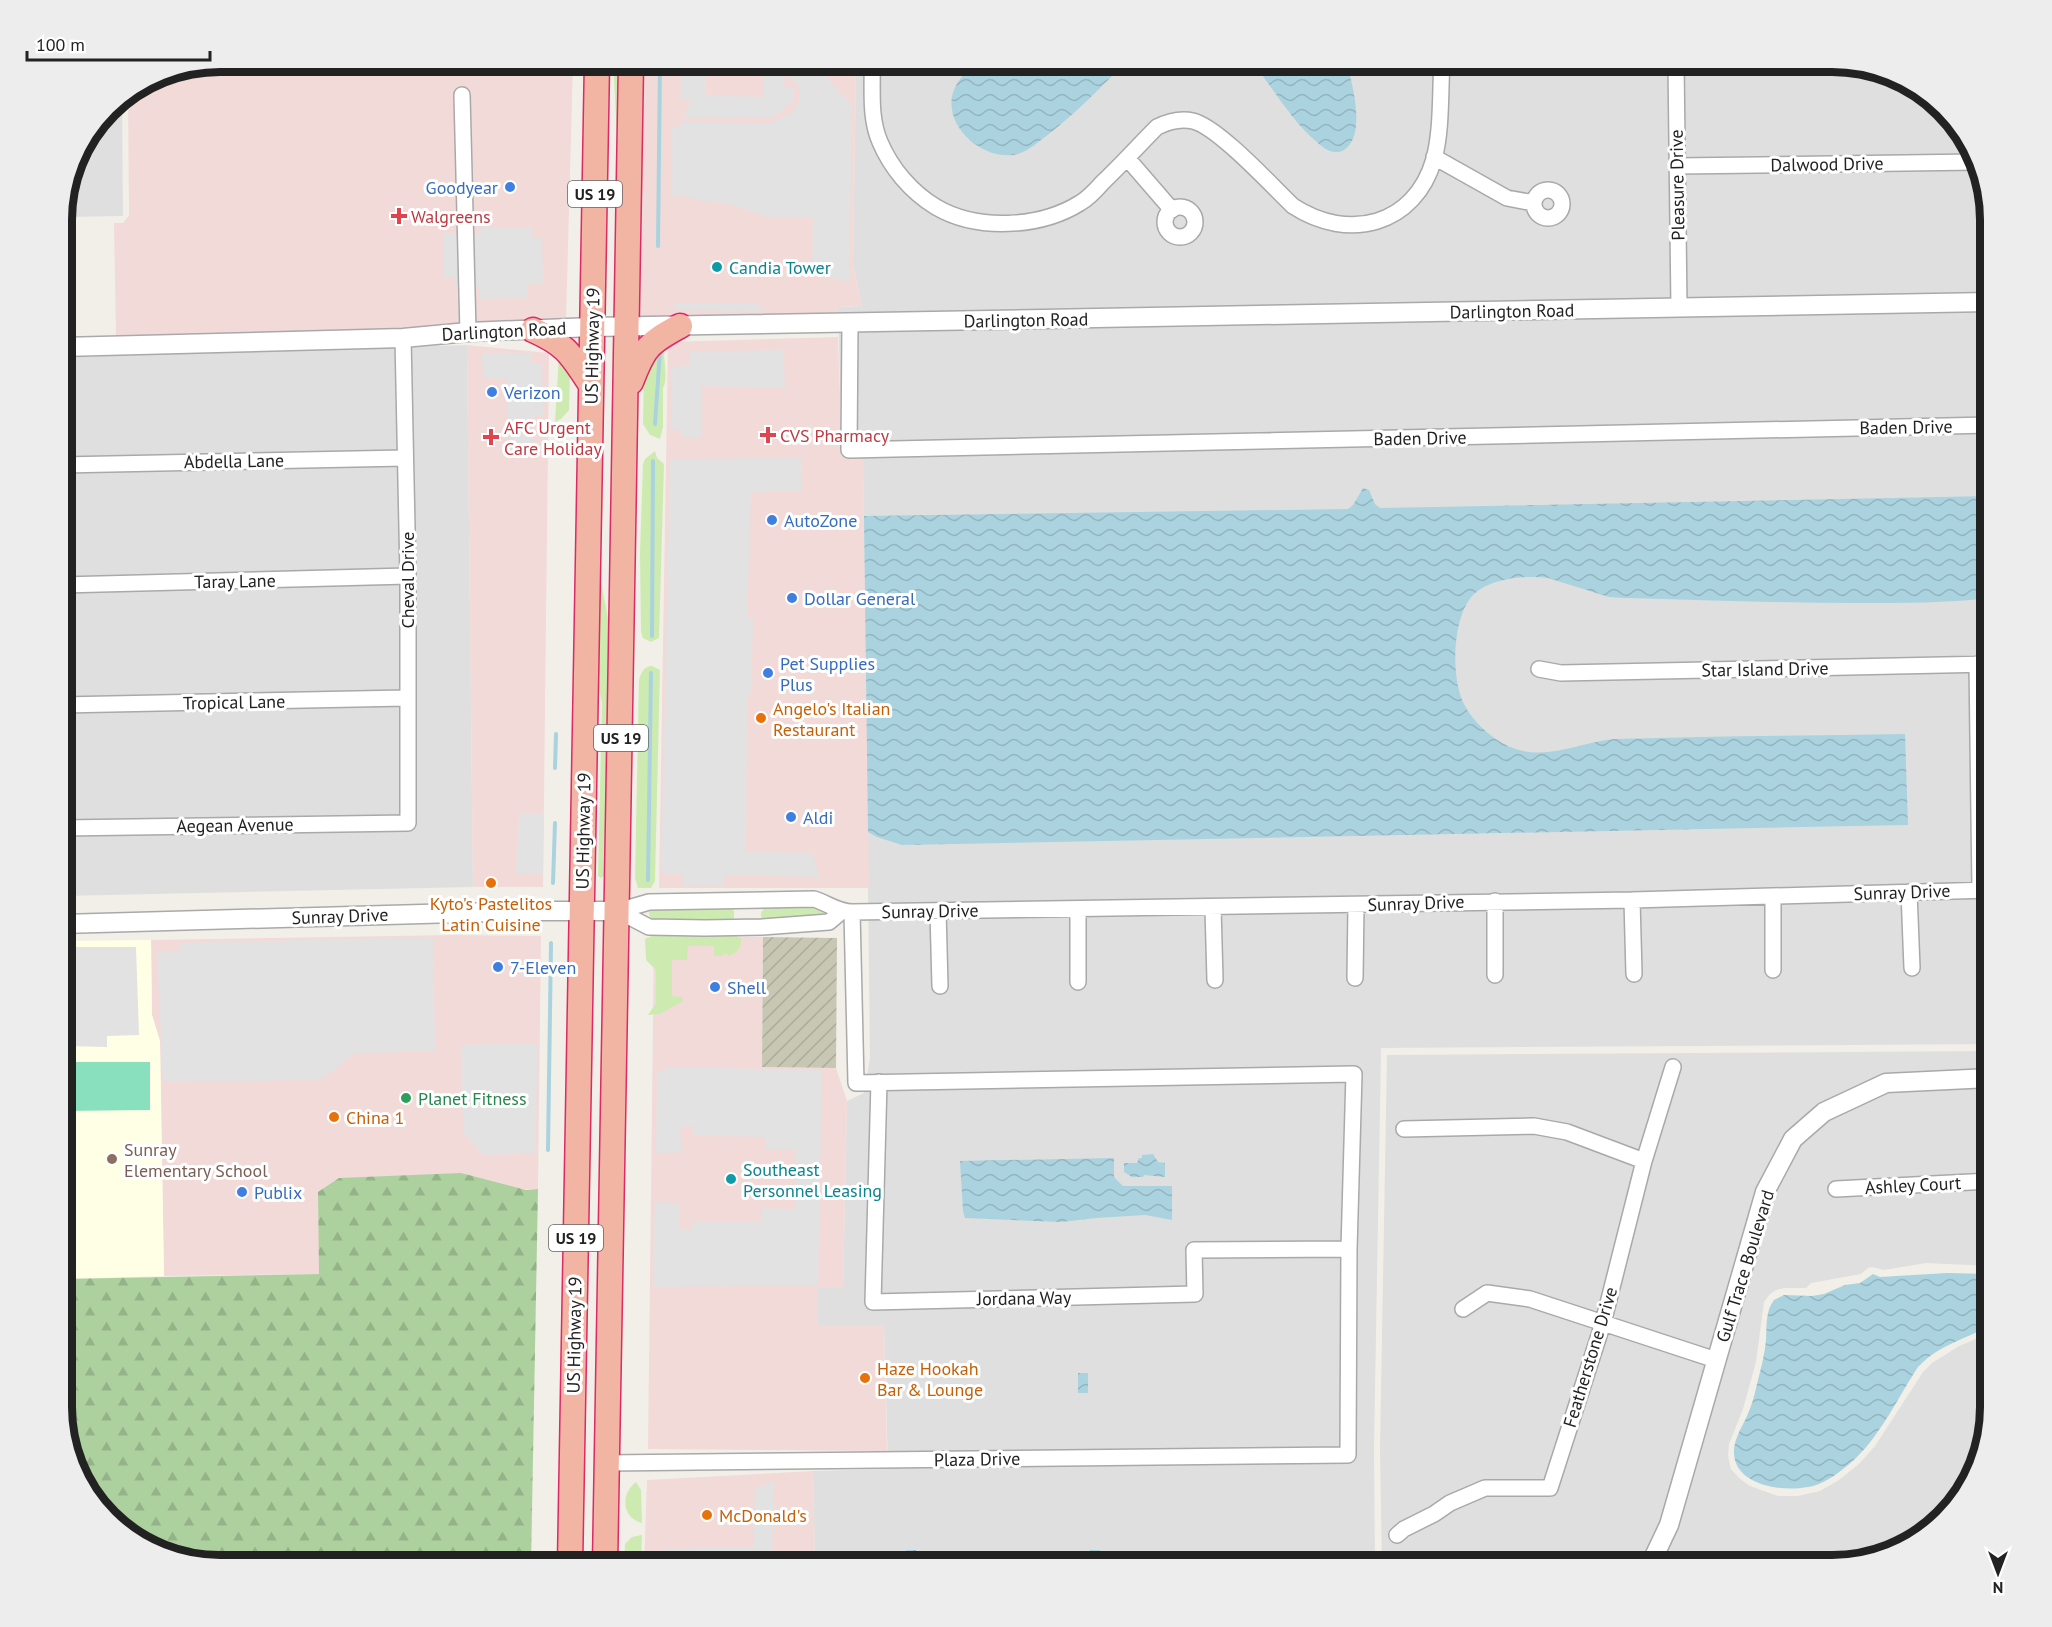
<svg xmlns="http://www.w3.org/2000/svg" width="2052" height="1627" font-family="'PT Sans',sans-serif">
  <defs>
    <pattern id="construction-furrows" width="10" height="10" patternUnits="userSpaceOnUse" patternTransform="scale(1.5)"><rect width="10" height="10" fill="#c7c7b4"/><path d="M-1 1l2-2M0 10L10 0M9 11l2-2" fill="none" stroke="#abab9a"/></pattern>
    <pattern id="forest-firs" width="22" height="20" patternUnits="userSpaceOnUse" patternTransform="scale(1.5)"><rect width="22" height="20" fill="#add19e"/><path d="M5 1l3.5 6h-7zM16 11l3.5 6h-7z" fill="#95b388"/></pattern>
    <pattern id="water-waves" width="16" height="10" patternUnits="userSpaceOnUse" patternTransform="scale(1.5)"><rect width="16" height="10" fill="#aad3df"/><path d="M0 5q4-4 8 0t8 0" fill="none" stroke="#92b5bf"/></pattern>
  </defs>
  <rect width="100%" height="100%" fill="#f2efe9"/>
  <!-- residential -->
  <path fill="#e0dfdf" d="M856,62H1832L1892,73L1936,101L1974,150L1990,220V1044L1381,1048L1374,1449L1375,1565H815L813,1471L888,1469L884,1325L818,1326V1288L843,1287L847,1101L864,1093L870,1058L863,458L842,457L838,307L862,306L853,265Z
    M122,97L123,216L65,217L68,357L467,345L473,887L62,896V210L78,150L115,101Z
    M1990,1051V1071L1886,1076L1789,1134L1663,1522L1643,1565H1382L1380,1449L1387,1055Z
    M1990,1085V1266L1926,1263L1884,1270L1872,1267L1868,1268L1861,1274L1811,1283L1806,1288H1784L1776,1290L1770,1294L1764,1302L1756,1362L1743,1409L1729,1444L1728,1456L1731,1469L1739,1478L1750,1486L1778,1496H1798L1820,1491L1839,1480L1859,1464L1875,1446L1923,1372L1932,1363L1959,1346L1990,1333V1407L1979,1467L1951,1511L1902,1549L1832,1565H1657L1771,1195L1797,1144L1828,1118L1888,1090Z"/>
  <!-- commercial -->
  <path fill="#f2dad9" d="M220,62H573L566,321L403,331L116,338L114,223H123L129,215L128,93L160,73Z
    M641,62H856L853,265L862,306L838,307V316L637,319Z
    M838,337L842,457H863L869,888H659L668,342Z
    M467,345L549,353L543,887H473Z
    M455,935L541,936L538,1189L318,1192L320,1274L164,1276L160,1041L152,1015L151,940Z
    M654,936L763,937L762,1067L836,1068L847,1101L843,1288H818V1325H884L887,1451L648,1449Z
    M813,1471L815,1565H644L647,1480Z"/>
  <!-- education -->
  <path fill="#ffffe5" d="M151,940L152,1015L160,1041L164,1276L62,1279V941Z"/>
  <!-- construction -->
  <path fill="url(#construction-furrows)" d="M763,937L837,938L836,1068L762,1067Z"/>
  <!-- grass -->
  <path fill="#cdebb0" d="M613,62H622L620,134H617Z
    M661,349L664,351C664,363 668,379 663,388V427L660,439L650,435L643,424L644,366Z
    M559,355L570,372L569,410L561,419L555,422Z
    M655,451L657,458L664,464L659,638L651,642L643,638L641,631L640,553L643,464L645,459Z
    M599,571L609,623L605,855L604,876L601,878L598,876L602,703L595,671Z
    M652,666L660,670L655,881L651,888H638L635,878L639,680C641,673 644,666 652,666Z
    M821,906L825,907L829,915L763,920C759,915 761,911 766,907Z
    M730,907L734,911V918L725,922L652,919L650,917L649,912L653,909Z
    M656,934L735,935L741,939C742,948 736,954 728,956V954H723V956H714V946H688L687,960H672V996L682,997L683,1001L660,1014L648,1015L656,1003V970L646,960L645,939Z
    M636,1482L641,1490L642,1523C622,1518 620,1494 636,1482Z
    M642,1535L641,1565H624L625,1544L632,1537Z"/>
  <!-- forest -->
  <path fill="url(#forest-firs)" d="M461,1173L526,1190L538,1189L531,1565H220L160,1554L116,1526L78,1477L62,1417V1279L319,1274L318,1192L339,1178Z"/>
  <!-- pitch -->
  <path fill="#88e0be" d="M62,1062H150V1110L62,1111Z"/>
  <!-- parking -->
  <path fill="#e2e2e2" d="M682,62H707L705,95L764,97V64L767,62L785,73L784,88L794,86V100L772,118L684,117L691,100L680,99Z
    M799,62H813L852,106L849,283L812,271L813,218H770L726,203L704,201L681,195L671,197L672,128H680L681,122L772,123L792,112L800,101V88L789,75Z
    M480,227H531V238H542L543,284H527V298L480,299L479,287H455V277L444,278V233H480Z
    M673,303L758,304L761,311L676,310Z
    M783,350L785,388L701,386V437H681V430L671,429L672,367L689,366L690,352Z
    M482,353L531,354L532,364H542L543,415H534L533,449H519L518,443H509L507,379L483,378Z
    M802,458L801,491L751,492L747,618L753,619L751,693H747L746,852L812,853L820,877L725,875L724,886L684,885V874H661L670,459Z
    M519,813L544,814L543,874L516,873Z
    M433,937L435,1051L355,1053L321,1080L163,1082L157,951H180V943Z
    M62,947H136L139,1035L107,1036V1047L67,1046V1036H62Z
    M538,1043L535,1153L483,1155L463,1131L461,1045Z
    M666,1067L822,1070L818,1285L653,1287L655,1202L680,1203L679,1229L692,1230L693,1222H761L762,1208L795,1209L796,1149H766V1137L693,1135L694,1126L680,1127L681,1147L683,1152L656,1153L657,1071H666Z
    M774,1481L772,1565H661V1549L753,1547L755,1489Z"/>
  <!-- water -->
  <path fill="url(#water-waves)" d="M974,62H1126C1101,87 1077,112 1049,134C1039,141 1030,150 1018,154C986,162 946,130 952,96C955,83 965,72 974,62Z
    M1252,62H1346C1352,81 1367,136 1344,150C1336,155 1327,151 1319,144C1292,122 1274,89 1252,62Z
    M1363,488L1369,490L1375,504L1380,508L1990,496V598C1946,603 1902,603 1858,603C1780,603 1702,600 1624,598L1609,597L1548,578C1525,575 1492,578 1474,594C1452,615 1450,680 1465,706C1475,724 1496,743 1516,749C1548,760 1582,742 1614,739C1643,738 1672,738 1700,737C1769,736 1837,735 1905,734L1908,825L902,845L877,837L868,832L864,516L1348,509L1353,505Z
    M1153,1154L1158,1162L1165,1163V1177L1144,1175L1143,1177H1132L1124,1172V1163H1137L1139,1158H1142V1155Z
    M1114,1158V1177L1123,1186H1172V1220L1145,1215L1096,1218L1061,1222L965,1218L963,1211L960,1161Z
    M1947,1273L1990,1274V1325C1965,1340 1940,1344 1918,1367C1899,1396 1881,1434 1856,1458C1846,1467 1832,1479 1819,1484C1794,1494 1736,1489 1734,1454C1733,1438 1744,1425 1749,1411C1754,1400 1756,1387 1759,1376C1762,1364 1765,1352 1766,1340C1767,1326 1765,1312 1774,1300L1784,1295L1812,1296L1824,1294L1845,1285L1860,1283L1873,1274L1880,1277Z
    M1078,1373H1088V1393H1078Z
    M906,1550H916V1565H907Z
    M1090,1550H1100L1101,1565H1091Z"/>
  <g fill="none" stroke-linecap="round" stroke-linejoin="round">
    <!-- stream -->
    <path stroke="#aad3df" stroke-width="4" d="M658,246L660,62
      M655,424L660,351
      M652,636L653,461
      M555,768L556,734
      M648,880L651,673
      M553,883L555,823
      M548,1150L551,943"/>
    <!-- minor casing -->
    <g stroke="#a9a9a9" stroke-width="18">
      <path id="minor" d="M872,62C873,88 869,117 880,142C891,168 911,192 936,207C977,231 1040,228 1080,203C1089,198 1096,190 1103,182C1122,164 1139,145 1157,127C1169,121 1180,118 1193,121C1218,127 1272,186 1293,206C1348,242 1415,226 1434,159C1442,129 1440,92 1442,62
        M1676,62L1679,308
        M462,95L468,332
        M1434,157L1507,198L1534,203
        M1127,158L1172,210
        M1677,166L1977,162
        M1534 204a14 14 0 1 1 28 0a14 14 0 1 1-28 0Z
        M1165 222a15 15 0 1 1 30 0a15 15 0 1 1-30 0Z
        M850,324L849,450L1990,425
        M62,465L405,458
        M62,585L408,576
        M1977,664L1980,890
        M1539,669L1561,673L1990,664
        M62,705L406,698
        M62,828L408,823V576L403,338
        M1909,892L1912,968
        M1773,896V970
        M1632,900L1634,974
        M1495,901V975
        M1213,908L1215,980
        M1078,910V982
        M618,911L649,902L814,899C827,903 838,912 852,912L1632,900L1990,890
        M618,911L649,927L705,928L762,927L829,922L841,912
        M938,911L940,986
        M1355,978L1356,905
        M879,1082L873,1302L1195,1294L1194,1250L1349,1249
        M1404,1129L1534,1126L1567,1132L1644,1161
        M1836,1189L1990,1181
        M1463,1309L1487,1293L1530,1299L1716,1360
        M607,1463L1348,1455L1349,1249L1354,1074L856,1083L852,912
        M1397,1535L1404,1529L1434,1514L1450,1503L1485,1488H1550L1603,1323L1644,1161L1673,1067
        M1888,1552L1924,1532"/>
    </g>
    <!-- tertiary casing -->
    <g stroke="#a9a9a9" stroke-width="21">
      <path id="tertiary" d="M62,347L403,338L468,332L592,327L1990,302
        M62,924L528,911H618
        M1650,1565L1669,1525L1765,1192L1793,1139L1824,1112L1886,1083L1990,1078"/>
    </g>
    <!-- trunk casing -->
    <g stroke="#dc2a67" stroke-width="27">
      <path id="trunk" d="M533,330C567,345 571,355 591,385
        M631,382C644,348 648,343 680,326
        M570,1565L597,62
        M605,1565C613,1064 624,563 631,62"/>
    </g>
    <!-- minor -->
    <use href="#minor" stroke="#fff" stroke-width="15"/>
    <!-- tertiary -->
    <use href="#tertiary" stroke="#fff" stroke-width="18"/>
    <!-- trunk -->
    <use href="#trunk" stroke="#f2b4a3" stroke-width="24"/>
  </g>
  <!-- markers -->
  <g fill="#3f7fe0" stroke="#fff" stroke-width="2">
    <circle cx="510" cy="187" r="6"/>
    <circle cx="492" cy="392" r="6"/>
    <circle cx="772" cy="520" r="6"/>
    <circle cx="792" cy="598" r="6"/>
    <circle cx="768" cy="673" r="6"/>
    <circle cx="791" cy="817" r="6"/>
    <circle cx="498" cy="967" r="6"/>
    <circle cx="715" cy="987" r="6"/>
    <circle cx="242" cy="1192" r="6"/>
  </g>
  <g fill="#e0444e" stroke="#fff" stroke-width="2">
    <path d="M396 207h6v6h6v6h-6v6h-6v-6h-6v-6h6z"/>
    <path d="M765 426h6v6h6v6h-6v6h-6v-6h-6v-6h6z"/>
    <path d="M488 428h6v6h6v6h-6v6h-6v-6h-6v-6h6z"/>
  </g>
  <g fill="#0f9aa8" stroke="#fff" stroke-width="2">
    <circle cx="717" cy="267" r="6"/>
    <circle cx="731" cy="1179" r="6"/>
  </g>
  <g fill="#e8710a" stroke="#fff" stroke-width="2">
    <circle cx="761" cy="718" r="6"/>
    <circle cx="491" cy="883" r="6"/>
    <circle cx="334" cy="1117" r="6"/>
    <circle cx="865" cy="1378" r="6"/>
    <circle cx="707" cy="1515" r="6"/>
  </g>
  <circle fill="#2e9e5b" stroke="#fff" stroke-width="2" cx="406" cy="1098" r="6"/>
  <circle fill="#8d6e63" stroke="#fff" stroke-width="2" cx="112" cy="1159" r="6"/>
  <g text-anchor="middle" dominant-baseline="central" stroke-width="6" stroke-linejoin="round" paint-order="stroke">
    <!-- shield labels -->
    <g fill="#fff" stroke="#646464" stroke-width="1.5">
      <rect x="568" y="181" width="54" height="26" rx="4.5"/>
      <rect x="594" y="725" width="54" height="26" rx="4.5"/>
      <rect x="549" y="1225" width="54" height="26" rx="4.5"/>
    </g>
    <g font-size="16" font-weight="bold" fill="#222">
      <text x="595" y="194">US 19</text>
      <text x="621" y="738">US 19</text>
      <text x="576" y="1238">US 19</text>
    </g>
    <!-- street labels -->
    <g font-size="18" fill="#222" stroke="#fff">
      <text transform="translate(1827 164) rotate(-1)">Dalwood Drive</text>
      <text transform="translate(1677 185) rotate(-91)">Pleasure Drive</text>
      <text transform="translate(1512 311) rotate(-1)">Darlington Road</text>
      <text transform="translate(1026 320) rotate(-1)">Darlington Road</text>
      <text transform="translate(504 331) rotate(-3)">Darlington Road</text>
      <text transform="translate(592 346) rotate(-89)">US Highway 19</text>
      <text transform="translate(1906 427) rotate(-1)">Baden Drive</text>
      <text transform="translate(1420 438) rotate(-1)">Baden Drive</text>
      <text transform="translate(234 461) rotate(-1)">Abdella Lane</text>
      <text transform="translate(407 580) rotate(-90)">Cheval Drive</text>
      <text transform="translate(235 581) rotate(-1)">Taray Lane</text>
      <text transform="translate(1765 669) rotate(-1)">Star Island Drive</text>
      <text transform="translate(234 702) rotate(-1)">Tropical Lane</text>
      <text transform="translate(235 825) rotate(-1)">Aegean Avenue</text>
      <text transform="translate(583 831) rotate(-89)">US Highway 19</text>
      <text transform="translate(1902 892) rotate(-2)">Sunray Drive</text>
      <text transform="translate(1416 903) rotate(-2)">Sunray Drive</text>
      <text transform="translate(930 911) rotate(-1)">Sunray Drive</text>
      <text transform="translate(340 916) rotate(-2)">Sunray Drive</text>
      <text transform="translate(1913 1185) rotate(-3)">Ashley Court</text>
      <text transform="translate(1745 1266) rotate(-73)">Gulf Trace Boulevard</text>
      <text transform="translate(1024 1298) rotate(-1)">Jordana Way</text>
      <text transform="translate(574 1335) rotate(-89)">US Highway 19</text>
      <text transform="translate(1590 1357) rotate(-73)">Featherstone Drive</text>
      <text transform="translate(977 1459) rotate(-1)">Plaza Drive</text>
    </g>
    <!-- shop labels -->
    <g font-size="18" fill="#366cbe" stroke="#fff" text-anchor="start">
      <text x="498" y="187" text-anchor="end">Goodyear</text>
      <text x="504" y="392">Verizon</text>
      <text x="784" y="520">AutoZone</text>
      <text x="804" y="598">Dollar General</text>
      <text x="780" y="663">Pet Supplies<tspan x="780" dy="21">Plus</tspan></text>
      <text x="803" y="817">Aldi</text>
      <text x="510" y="967">7-Eleven</text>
      <text x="727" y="987">Shell</text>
      <text x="254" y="1192">Publix</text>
    </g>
    <!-- health labels -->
    <g font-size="18" fill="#be3a42" stroke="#fff" text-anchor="start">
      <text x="411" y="216">Walgreens</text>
      <text x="504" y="427">AFC Urgent<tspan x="504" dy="21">Care Holiday</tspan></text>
      <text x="780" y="435">CVS Pharmacy</text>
    </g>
    <!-- culture labels -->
    <g font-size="18" fill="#0d838f" stroke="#fff" text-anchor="start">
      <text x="729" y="267">Candia Tower</text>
      <text x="743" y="1169">Southeast<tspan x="743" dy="21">Personnel Leasing</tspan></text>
    </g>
    <!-- food labels -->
    <g font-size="18" fill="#c56008" stroke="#fff" text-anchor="start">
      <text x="773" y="708">Angelo's Italian<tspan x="773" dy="21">Restaurant</tspan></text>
      <text x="491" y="903" text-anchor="middle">Kyto's Pastelitos<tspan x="491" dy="21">Latin Cuisine</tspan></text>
      <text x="346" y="1117">China 1</text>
      <text x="877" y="1368">Haze Hookah<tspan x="877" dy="21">Bar &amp; Lounge</tspan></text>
      <text x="719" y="1515">McDonald's</text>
    </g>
    <!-- leisure labels -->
    <g font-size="18" fill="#27864d" stroke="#fff" text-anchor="start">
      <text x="418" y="1098">Planet Fitness</text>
    </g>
    <!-- education labels -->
    <g font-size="18" fill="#785e54" stroke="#fff" text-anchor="start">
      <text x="124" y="1149">Sunray<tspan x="124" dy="21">Elementary School</tspan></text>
    </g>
  </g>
  <!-- crop -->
  <path d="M0 0H2052V1627H0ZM220 72H1832A148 148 0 0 1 1980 220V1407A148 148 0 0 1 1832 1555H220A148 148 0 0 1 72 1407V220A148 148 0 0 1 220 72Z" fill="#ededed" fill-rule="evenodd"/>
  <path fill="none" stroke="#222" stroke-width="8" d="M220 72H1832A148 148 0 0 1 1980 220V1407A148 148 0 0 1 1832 1555H220A148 148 0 0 1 72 1407V220A148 148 0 0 1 220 72Z"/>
  <!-- north arrow -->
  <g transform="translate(1998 1573) rotate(180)" stroke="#ffffff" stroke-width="4.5" paint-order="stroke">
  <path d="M0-4.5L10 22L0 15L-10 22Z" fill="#222222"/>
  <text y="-9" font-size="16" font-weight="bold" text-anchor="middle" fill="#222222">N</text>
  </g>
  <!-- scale -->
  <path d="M27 51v9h183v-9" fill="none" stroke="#222222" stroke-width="3"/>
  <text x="36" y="51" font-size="18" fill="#222222" stroke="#ffffff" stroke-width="4.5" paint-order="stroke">100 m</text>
</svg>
